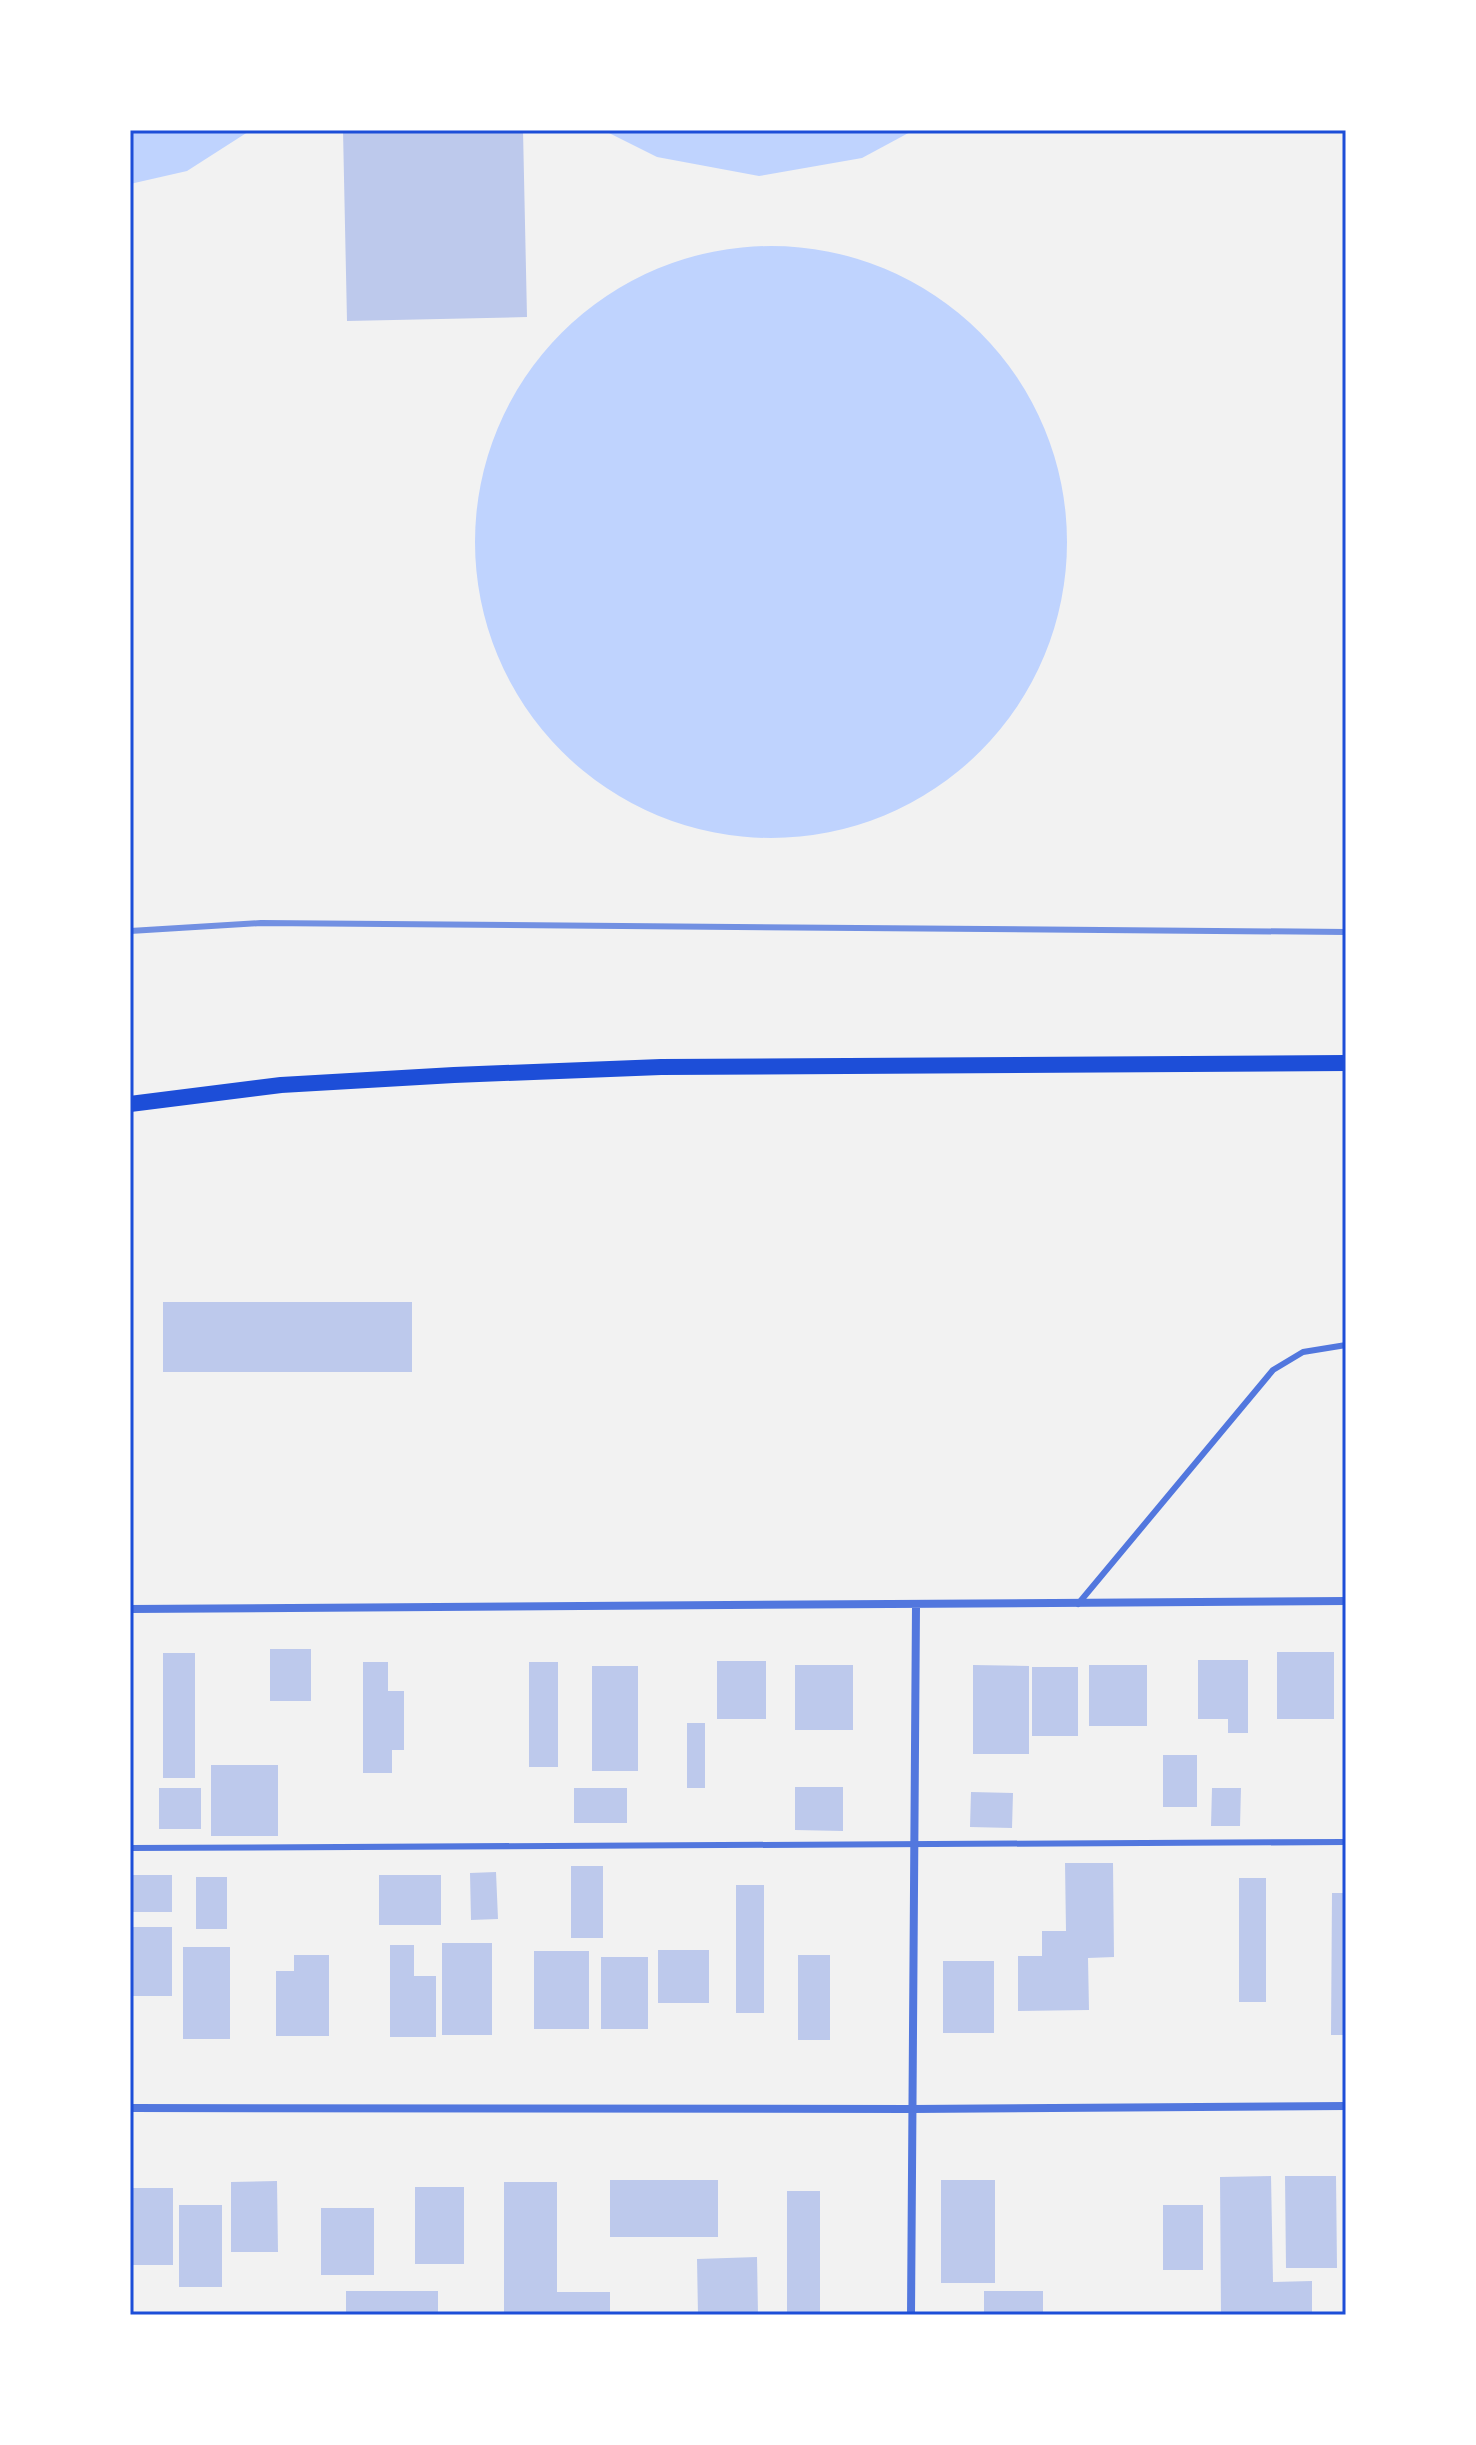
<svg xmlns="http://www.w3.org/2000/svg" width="1476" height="2445" font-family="Rubik,sans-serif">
  <rect width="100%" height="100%" fill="#f2f2f2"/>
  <!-- water -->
  <path fill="#bfd3fe" d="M130,130H251L187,171L130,184Z
    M603,130H914L862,158L759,176L657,157Z
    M475 542a296 296 0 1 1 592 0a296 296 0 1 1-592 0Z"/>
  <!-- building -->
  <path fill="#bdc9ec" d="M343,130H523L527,317L347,321Z
    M163,1302H412V1372H163Z
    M1343,1420H1346V1472H1343Z
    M270,1649H311V1701H270Z
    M1277,1652H1334V1719H1277Z
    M163,1653H195V1778H163Z
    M1198,1660H1248V1733H1228V1719H1198Z
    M717,1661H766V1719H717Z
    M363,1662H388V1691H404V1750H392V1773H363Z
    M529,1662H558V1767H529Z
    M795,1665H853V1730H795Z
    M973,1665L1029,1666V1754H973Z
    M1089,1665H1147V1726H1089Z
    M592,1666H638V1771H592Z
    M1032,1667H1078V1736H1032Z
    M687,1723H705V1788H687Z
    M1163,1755H1197V1807H1163Z
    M211,1765H278V1836H211Z
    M795,1787H843V1831L795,1830Z
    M159,1788H201V1829H159Z
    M574,1788H627V1823H574Z
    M1212,1788H1241L1240,1826H1211Z
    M971,1792L1013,1793L1012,1828L970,1827Z
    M1065,1863H1113L1114,1957L1088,1958L1089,2010L1018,2011V1956H1042V1931H1066Z
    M571,1866H603V1938H571Z
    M496,1872L498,1919L471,1920L470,1873Z
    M130,1875H172V1912H130Z
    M379,1875H441V1925H379Z
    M196,1877H227V1929H196Z
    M1239,1878H1266V2002H1239Z
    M736,1885H764V2013H736Z
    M1332,1893H1346V2035H1331Z
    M130,1927H172V1996H130Z
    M442,1943H492V2035H442Z
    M390,1945H414V1976H436V2037H390Z
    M183,1947H230V2039H183Z
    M658,1950H709V2003H658Z
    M534,1951H589V2029H534Z
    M294,1955H329V2036H276V1971H294Z
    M798,1955H830V2040H798Z
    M601,1957H648V2029H601Z
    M943,1961H994V2033H943Z
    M1271,2176L1273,2282L1312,2281V2315H1221L1220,2177Z
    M1285,2176H1336L1337,2268H1286Z
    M610,2180H718V2237H610Z
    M941,2180H995V2283H941Z
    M277,2181L278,2252H231V2182Z
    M504,2182H557V2292H610V2315H504Z
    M415,2187H464V2264H415Z
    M130,2188H173V2265H130Z
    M787,2191H820V2315H787Z
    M179,2205H222V2287H179Z
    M1163,2205H1203V2270H1163Z
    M321,2208H374V2275H321Z
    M757,2257L758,2315H698L697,2259Z
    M346,2291H438V2315H346Z
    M984,2291H1043V2315H984Z"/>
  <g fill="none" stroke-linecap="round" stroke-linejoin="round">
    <!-- service -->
    <path stroke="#5277de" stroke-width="6" d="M1078,1604L1273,1370L1303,1352L1346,1345
      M130,1848L1346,1842"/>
    <!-- minor -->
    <path stroke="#5277de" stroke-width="8" d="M130,1609L1346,1601
      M130,2108L912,2109L1346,2106
      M911,2315L916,1606"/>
    <!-- secondary -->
    <path stroke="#1d4ed8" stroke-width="16" d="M130,1104L281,1085L454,1075L661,1067L1346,1063"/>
    <!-- rail -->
    <path stroke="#7290e2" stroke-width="6" d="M130,931L261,923L1346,932"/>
  </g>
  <!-- border -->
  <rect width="1476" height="2445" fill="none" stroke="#ffffff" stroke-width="264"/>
  <rect x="132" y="132" width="1212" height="2181" fill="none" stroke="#1d4ed8" stroke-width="3"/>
</svg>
